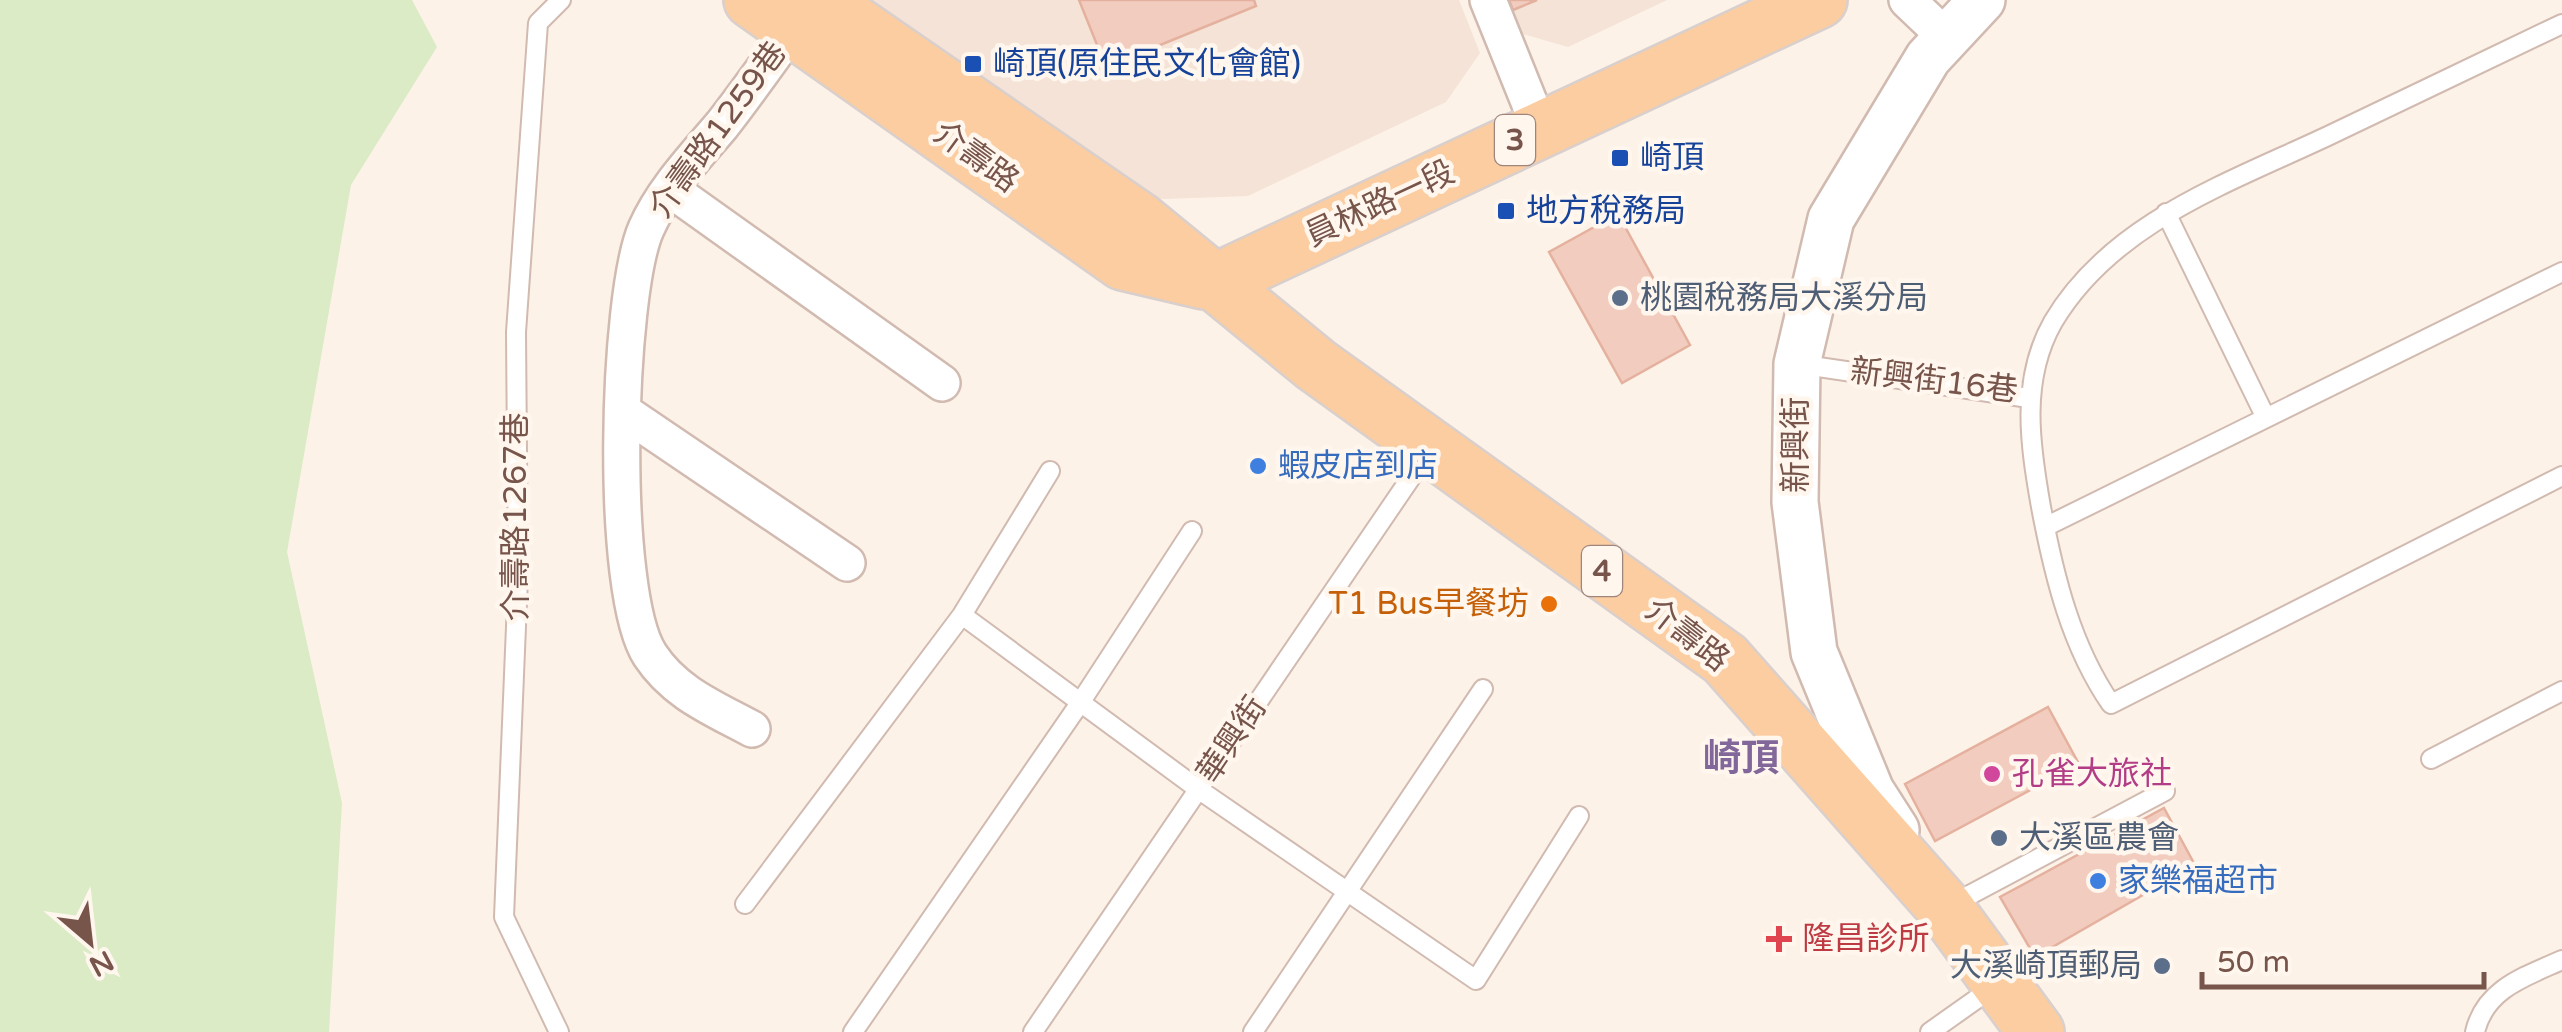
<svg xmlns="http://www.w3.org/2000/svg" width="2562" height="1032" font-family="'Varela Round','Noto Sans TC',sans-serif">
  <rect width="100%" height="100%" fill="#fdf2e8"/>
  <!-- residential -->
  <path fill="#f4e3d6" d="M857,0H1459L1480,53L1446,102L1248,196L1136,200Z
    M1497,0H1667L1568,47L1509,30Z"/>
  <!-- green -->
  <path fill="#daebc5" d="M0,0H412L437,47L351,185L287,552L342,803L329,1032H0Z"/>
  <!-- building -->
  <path fill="#f2cdbf" stroke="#e5b19f" stroke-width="2.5" d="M1079,0H1254L1256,6L1106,67Z
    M1509,0H1537L1513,10Z
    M1618,214L1690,345L1622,383L1549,252Z
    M2048,707L2079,764L1935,841L1905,784Z
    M2164,808L2195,865L2035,957L2000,897Z"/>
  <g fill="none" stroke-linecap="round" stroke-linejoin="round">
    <!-- service casing -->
    <g stroke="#d1bab0" stroke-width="22">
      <path id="service" d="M2562,24C2485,61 2407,98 2330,135C2231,182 2112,222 2053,322C2020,380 2030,445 2041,507C2054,576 2071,646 2111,704L2562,476
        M2166,213L2266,418
        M1798,364L2029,398
        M2045,527L2562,272
        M962,615L1198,789L1476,980L1579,816
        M2431,759L2562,691
        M745,904L962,615L1050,471
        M1949,906L2165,791
        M559,1032L504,917L518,578L516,332L538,23L561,0
        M853,1032L1080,703L1192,531
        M1033,1032L1427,454
        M1253,1032L1483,689
        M1930,1032L1995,986
        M2475,1032C2485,989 2524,977 2562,960"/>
    </g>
    <!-- minor casing -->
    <g stroke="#d1bab0" stroke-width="40">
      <path id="minor" d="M1488,0L1540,129
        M1907,0L1947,38
        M670,189L942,383
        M624,412L847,563
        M752,729C713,708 675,693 650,655C609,593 617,296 646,229C663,190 695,157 722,125C747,93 770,60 794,27"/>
    </g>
    <!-- tertiary casing -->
    <g stroke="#d1bab0" stroke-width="50">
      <path id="tertiary" d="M1896,830L1871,791L1814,652L1795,502L1797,364L1831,219L1928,58L1982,0"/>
    </g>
    <!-- primary casing -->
    <g stroke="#d9cfcd" stroke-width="60">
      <path id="primary" d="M752,0L1123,262L1204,281
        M820,0L1140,221L1316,365L1725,659L1945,908L2036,1032
        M1213,283L1819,0"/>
    </g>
    <!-- service -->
    <use href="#service" stroke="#fff" stroke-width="18"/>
    <!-- minor -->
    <use href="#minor" stroke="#fff" stroke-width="35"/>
    <!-- tertiary -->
    <use href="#tertiary" stroke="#fff" stroke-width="45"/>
    <!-- primary -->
    <use href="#primary" stroke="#fbcda0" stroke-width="55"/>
  </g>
  <!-- markers -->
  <g fill="#1a4fb4" stroke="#fff6ee" stroke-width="4">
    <rect x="963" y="54" width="20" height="20" rx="5"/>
    <rect x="1610" y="148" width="20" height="20" rx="5"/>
    <rect x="1496" y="201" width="20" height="20" rx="5"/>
  </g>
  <g fill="#5c6f8a" stroke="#fff6ee" stroke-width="4">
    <circle cx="1620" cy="298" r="10"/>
    <circle cx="1999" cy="838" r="10"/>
    <circle cx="2162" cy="966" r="10"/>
  </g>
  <g fill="#3f7fe0" stroke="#fff6ee" stroke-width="4">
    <circle cx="1258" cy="466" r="10"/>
    <circle cx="2098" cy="881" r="10"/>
  </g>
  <circle fill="#e8710a" stroke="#fff6ee" stroke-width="4" cx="1549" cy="604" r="10"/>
  <circle fill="#d1479c" stroke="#fff6ee" stroke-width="4" cx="1992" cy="774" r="10"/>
  <path fill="#e0444e" stroke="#fff6ee" stroke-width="4" d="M1774 924h10v10h10v10h-10v10h-10v-10h-10v-10h10z"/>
  <g text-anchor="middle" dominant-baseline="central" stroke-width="9" stroke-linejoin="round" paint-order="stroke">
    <!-- shield labels -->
    <g fill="#fff6ee" stroke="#a0857c" stroke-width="2.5">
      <rect x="1495" y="115" width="40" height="50" rx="8"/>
      <rect x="1582" y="546" width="40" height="50" rx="8"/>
    </g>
    <g font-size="30" font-weight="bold" fill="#77554b">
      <text x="1515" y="140">3</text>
      <text x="1602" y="571">4</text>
    </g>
    <!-- transit labels -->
    <g font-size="32" fill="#164399" stroke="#fff6ee" text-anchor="start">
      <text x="993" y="64">崎頂(原住民文化會館)</text>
      <text x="1640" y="158">崎頂</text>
      <text x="1526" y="211">地方稅務局</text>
    </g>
    <!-- street labels -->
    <g font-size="32" fill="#77554b" stroke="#fff6ee">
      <text transform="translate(718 130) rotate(-54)">介壽路1259巷</text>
      <text transform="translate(976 157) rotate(36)">介壽路</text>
      <text transform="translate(1380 204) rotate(-25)">員林路一段</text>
      <text transform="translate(1934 381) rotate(7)">新興街16巷</text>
      <text transform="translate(1796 445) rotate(-90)">新興街</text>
      <text transform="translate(516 517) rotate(-90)">介壽路1267巷</text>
      <text transform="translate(1687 635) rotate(38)">介壽路</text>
      <text transform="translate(1232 740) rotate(-56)">華興街</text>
    </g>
    <!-- service labels -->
    <g font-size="32" fill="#4e5e75" stroke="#fff6ee" text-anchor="start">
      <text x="1640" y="298">桃園稅務局大溪分局</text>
      <text x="2019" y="838">大溪區農會</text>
      <text x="2142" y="966" text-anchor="end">大溪崎頂郵局</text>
    </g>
    <!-- shop labels -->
    <g font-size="32" fill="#366cbe" stroke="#fff6ee" text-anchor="start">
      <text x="1278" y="466">蝦皮店到店</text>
      <text x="2118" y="881">家樂福超市</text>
    </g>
    <!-- food labels -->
    <g font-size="32" fill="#c56008" stroke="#fff6ee" text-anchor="end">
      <text x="1529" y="604">T1 Bus早餐坊</text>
    </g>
    <!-- hotel labels -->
    <g font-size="32" fill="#b23c85" stroke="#fff6ee" text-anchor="start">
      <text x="2012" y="774">孔雀大旅社</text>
    </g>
    <!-- health labels -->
    <g font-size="32" fill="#be3a42" stroke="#fff6ee" text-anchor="start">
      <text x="1802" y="939">隆昌診所</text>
    </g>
    <!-- quarter labels -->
    <g font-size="38" font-weight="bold" fill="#82679a" stroke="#fff6ee">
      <text x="1741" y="759">崎頂</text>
    </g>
  </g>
  <!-- north arrow -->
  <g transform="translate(90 942) rotate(152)" stroke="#fff6ee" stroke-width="8" paint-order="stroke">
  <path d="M0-8L18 38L0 25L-18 38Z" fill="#77554b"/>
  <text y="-15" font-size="28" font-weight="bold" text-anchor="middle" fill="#77554b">N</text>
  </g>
  <!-- scale -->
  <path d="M2202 972v15h282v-15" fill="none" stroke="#77554b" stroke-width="5"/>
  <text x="2217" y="972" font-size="30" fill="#77554b" stroke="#fff6ee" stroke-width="8" paint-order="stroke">50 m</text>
</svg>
